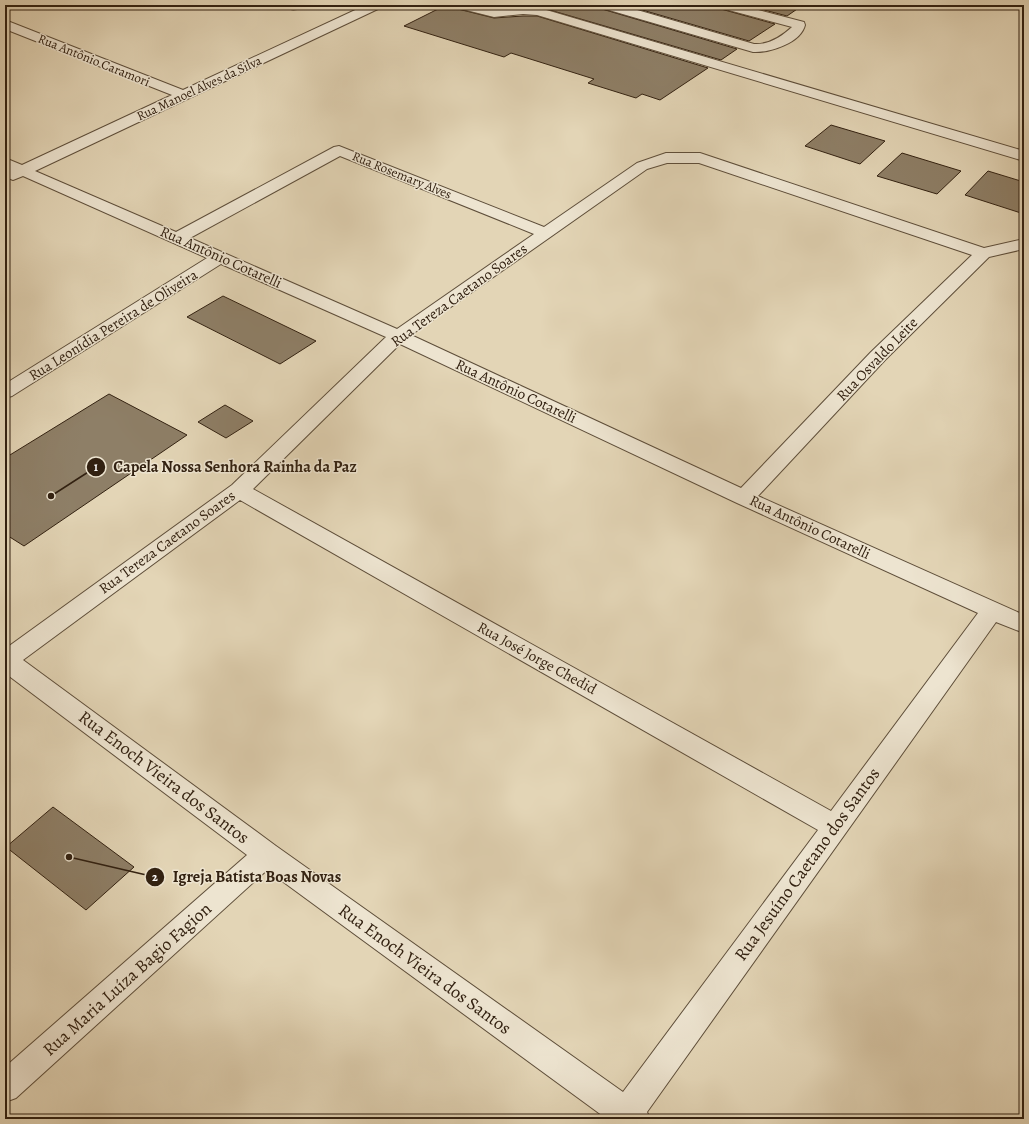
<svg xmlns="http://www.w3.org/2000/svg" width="1029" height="1124" font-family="Alegreya,serif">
  <rect width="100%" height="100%" fill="#e3d5b6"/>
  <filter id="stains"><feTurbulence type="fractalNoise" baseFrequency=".005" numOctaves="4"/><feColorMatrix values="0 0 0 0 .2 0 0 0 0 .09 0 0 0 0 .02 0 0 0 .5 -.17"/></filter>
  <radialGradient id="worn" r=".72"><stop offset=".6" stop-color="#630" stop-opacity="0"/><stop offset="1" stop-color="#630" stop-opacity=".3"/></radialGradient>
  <!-- building -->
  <path fill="#8e7f67" stroke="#322111" d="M446,5H455L458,9L494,18L523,16H537L708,68L660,100L642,94L636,98L588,83L594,79L511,53L504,57L404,26Z
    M483,5H599L602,9L737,49L721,60L543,8L523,6L494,7Z
    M625,5H718L721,9L775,24L749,41Z
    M745,5H803L787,16Z
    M831,125L885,141L860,164L805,146Z
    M902,153L961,171L937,194L877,176Z
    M988,171L1024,182V214L965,195Z
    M223,296L316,341L280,364L187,317Z
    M109,394L187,435L24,546L5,534V458Z
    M225,405L253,421L226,438L198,422Z
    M53,807L134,867L86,910L6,847Z"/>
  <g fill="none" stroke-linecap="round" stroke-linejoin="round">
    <!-- minor casing -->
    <g stroke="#5e4e3a" stroke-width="2">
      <path id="minor" d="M285,5H299V6L297,9C292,10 288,10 285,5Z
        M366,5H382L380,8L35,171L176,232L334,147L339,146L544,227L637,163L666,153H700L984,248L1024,239V249L989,257L885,360L758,496L1024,615V633L996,622L647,1112L650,1119H607L267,870L16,1098L5,1102V1067L247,855L5,673V649L232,485L386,337L221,264L12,396L5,398V384L207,258L23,176L13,180L8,178L5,175L10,171L5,169V158L22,165L172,95L5,29V20L183,90ZM340,156L534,234L397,329L190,238ZM667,163H699L972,255L871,352L741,488L411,335L647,169ZM400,344L737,503L978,613L831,811L253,489ZM240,500L818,830L623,1092L276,846L23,660Z
        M456,5H476L494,9L523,7L543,9L1024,151V161L537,15L523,14L494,17L458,8Z
        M600,5H620L754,44C769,45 781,37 792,27L721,8L719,5H739L804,22L805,25C801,43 769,53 753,52L602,8Z"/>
    </g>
    <!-- minor -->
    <use href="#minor" fill="#ede4d0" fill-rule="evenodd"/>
  </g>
  <g text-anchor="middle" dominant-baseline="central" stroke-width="3" stroke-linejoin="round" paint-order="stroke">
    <!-- far-street labels -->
    <g font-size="13" fill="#322111" stroke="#ede4d0">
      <text transform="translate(94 60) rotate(22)">Rua Antônio Caramori</text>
      <text transform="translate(199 88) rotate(-25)">Rua Manoel Alves da Silva</text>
      <text transform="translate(402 175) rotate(22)">Rua Rosemary Alves</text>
    </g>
    <!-- street labels -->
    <g font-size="15" fill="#322111" stroke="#ede4d0">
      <text transform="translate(221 257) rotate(24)">Rua Antônio Cotarelli</text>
      <text transform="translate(459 295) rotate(-36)">Rua Tereza Caetano Soares</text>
      <text transform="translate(113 325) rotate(-32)">Rua Leonídia Pereira de Oliveira</text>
      <text transform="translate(877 359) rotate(-46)">Rua Osvaldo Leite</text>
      <text transform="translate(516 391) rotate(25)">Rua Antônio Cotarelli</text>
      <text transform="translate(810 527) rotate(25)">Rua Antônio Cotarelli</text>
      <text transform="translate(167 542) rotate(-36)">Rua Tereza Caetano Soares</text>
      <text transform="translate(537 658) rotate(29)">Rua José Jorge Chedid</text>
    </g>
    <!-- near-street labels -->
    <g font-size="18" fill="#322111" stroke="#ede4d0">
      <text transform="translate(164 777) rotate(37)">Rua Enoch Vieira dos Santos</text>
      <text transform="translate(807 864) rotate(-54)">Rua Jesuíno Caetano dos Santos</text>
      <text transform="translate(425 969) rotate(36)">Rua Enoch Vieira dos Santos</text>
      <text transform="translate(127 979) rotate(-42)">Rua Maria Luíza Bagio Fagion</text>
    </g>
  </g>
  <!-- callouts -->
  <path fill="none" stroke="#322111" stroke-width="1.5" d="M51 496L96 467M69 857L155 877"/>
  <g fill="#322111" stroke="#ede4d0" stroke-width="1.5">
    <circle cx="51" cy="496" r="4"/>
    <circle cx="69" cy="857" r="4"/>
    <circle cx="96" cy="467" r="10"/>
    <circle cx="155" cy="877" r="10"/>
  </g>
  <g font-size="12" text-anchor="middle" font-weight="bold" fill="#fff">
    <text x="96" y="471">1</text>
    <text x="155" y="881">2</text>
  </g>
  <g font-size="16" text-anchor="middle" font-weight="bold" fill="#322111" stroke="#ede4d0" stroke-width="3" stroke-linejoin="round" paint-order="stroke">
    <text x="235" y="472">Capela Nossa Senhora Rainha da Paz</text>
    <text x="257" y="882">Igreja Batista Boas Novas</text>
  </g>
  <!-- margin -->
  <rect width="1029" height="1124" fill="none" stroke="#e3d5b6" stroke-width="20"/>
  <rect x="6" y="6" width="1017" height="1112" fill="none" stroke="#322111" stroke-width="2"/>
  <rect x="10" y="10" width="1009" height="1104" fill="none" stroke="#322111"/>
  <rect width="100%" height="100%" filter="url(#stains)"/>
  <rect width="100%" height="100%" fill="url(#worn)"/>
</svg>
